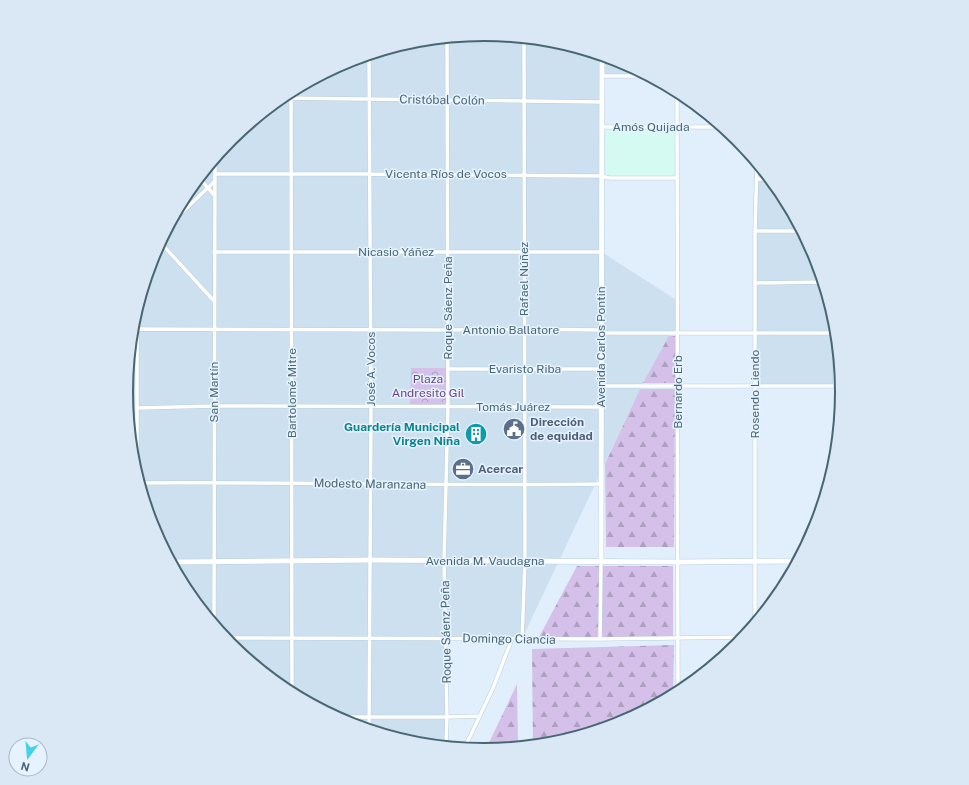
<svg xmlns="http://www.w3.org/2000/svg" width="969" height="785" font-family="'Public Sans',sans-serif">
  <defs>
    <pattern id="forest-firs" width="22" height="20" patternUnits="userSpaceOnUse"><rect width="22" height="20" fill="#d4c0e9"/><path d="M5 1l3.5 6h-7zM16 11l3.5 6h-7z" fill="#aea0c1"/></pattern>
    <pattern id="park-crowns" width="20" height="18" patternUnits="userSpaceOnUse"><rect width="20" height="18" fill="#d4c0e9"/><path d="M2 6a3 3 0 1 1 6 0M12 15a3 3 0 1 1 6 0" fill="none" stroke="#aea0c1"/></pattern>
  </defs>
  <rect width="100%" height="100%" fill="#e1eefc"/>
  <!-- residential -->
  <path fill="#cde0f0" d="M485,34L555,41L622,61L650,76H603L600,251L678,301V334H671L643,383L522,639L446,638V747L414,744L347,724L285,690L231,646L186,591L153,529L133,462L126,392L133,322L153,255L187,193L231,139L286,94L348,61L415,41Z
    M757,179L771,180L783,194L816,256L836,323L842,386H755Z"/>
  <!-- medical -->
  <path fill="#d4faf2" d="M606,128H675V176H609L606,175Z"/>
  <!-- forest -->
  <path fill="url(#forest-firs)" d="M669,336H675V383H643Z
    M640,389H675L674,547H606L605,464Z
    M577,566H673V636L538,639Z
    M674,645L673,696L621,724L554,744L533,746L532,649Z
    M517,684L518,748L485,751Z"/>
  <!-- park -->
  <path fill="url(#park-crowns)" d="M411,368H446V404L410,405Z"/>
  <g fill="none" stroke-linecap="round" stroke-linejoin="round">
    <!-- street casing -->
    <g stroke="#b8cddb" stroke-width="4.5">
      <path id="street" d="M369,55L371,407L369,730
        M602,76H649
        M291,91L292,694
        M677,91L678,694
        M281,98L602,102
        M602,127H723
        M215,174H369L602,176L609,178H677
        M199,178L215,196
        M757,179H771
        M170,224L215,181
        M755,231H803
        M160,242L214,301
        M214,252H601
        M755,283L824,282
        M835,320V386
        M137,329L448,330L525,329L598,330L607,333H837
        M137,329V475
        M448,369H601
        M602,386H842
        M137,408L214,406L602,407
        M129,425L137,432
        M139,483C293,482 447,486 601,484
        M214,625L215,159
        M755,626V231L757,162
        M224,638L600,639L745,637
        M522,639L525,561L524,38
        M600,639L601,562
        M334,717H447L480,716
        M446,747L447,717L444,561L448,407L447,38
        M464,749L493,688L512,639"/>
    </g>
    <!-- secondary casing -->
    <g stroke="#b6d0e0" stroke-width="6">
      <path id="secondary" d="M170,562L370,560L678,562L799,561
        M601,562L602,55"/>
    </g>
    <!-- street -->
    <use href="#street" stroke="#fff" stroke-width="3.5"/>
    <!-- secondary -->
    <use href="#secondary" stroke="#fff" stroke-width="5"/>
  </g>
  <!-- icons -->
  <defs>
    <g id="civic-disc" transform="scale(1.15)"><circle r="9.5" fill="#5c6f8a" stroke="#e7f2ff"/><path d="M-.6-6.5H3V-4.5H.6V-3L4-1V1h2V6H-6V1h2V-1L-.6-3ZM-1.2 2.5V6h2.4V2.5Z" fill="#fff"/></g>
    <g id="building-disc" transform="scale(1.15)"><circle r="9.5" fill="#0f9aa8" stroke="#e7f2ff"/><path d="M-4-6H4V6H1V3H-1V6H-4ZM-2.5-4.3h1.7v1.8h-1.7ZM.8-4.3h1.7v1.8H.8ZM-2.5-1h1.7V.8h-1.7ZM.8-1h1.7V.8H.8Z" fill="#fff"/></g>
    <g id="office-disc" transform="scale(1.15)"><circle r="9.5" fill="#5c6f8a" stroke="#e7f2ff"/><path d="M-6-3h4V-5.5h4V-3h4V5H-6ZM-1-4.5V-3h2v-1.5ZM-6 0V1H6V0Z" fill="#fff"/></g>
  </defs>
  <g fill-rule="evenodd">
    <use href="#civic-disc" x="514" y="429"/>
    <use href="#building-disc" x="476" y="434"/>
    <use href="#office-disc" x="463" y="469"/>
  </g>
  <g text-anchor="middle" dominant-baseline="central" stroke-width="3" stroke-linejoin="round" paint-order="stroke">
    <!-- street labels -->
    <g font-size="12" fill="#486773" stroke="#e7f2ff">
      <text transform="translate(442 100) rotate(1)">Cristóbal Colón</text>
      <text x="651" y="127">Amós Quijada</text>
      <text x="446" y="174">Vicenta Ríos de Vocos</text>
      <text x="396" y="252">Nicasio Yáñez</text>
      <text transform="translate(524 279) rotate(-90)">Rafael Núñez</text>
      <text transform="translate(448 308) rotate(-90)">Roque Sáenz Peña</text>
      <text x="511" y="330">Antonio Ballatore</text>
      <text transform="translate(601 347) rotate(-90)">Avenida Carlos Pontin</text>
      <text transform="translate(371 369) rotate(-90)">José A. Vocos</text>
      <text x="525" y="369">Evaristo Riba</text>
      <text transform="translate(214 392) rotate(-90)">San Martín</text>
      <text transform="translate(678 392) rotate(-90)">Bernardo Erb</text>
      <text transform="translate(292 393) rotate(-90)">Bartolomé Mitre</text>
      <text transform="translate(755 394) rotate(-90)">Rosendo Liendo</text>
      <text x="513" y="407">Tomás Juárez</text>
      <text transform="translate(370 484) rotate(1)">Modesto Maranzana</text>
      <text x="485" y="561">Avenida M. Vaudagna</text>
      <text transform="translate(446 632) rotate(-91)">Roque Sáenz Peña</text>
      <text transform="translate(509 639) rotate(1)">Domingo Ciancia</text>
    </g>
    <!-- park labels -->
    <g font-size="12" fill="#6c4584" stroke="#e7f2ff">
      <text x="428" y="379">Plaza<tspan x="428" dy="14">Andresito Gil</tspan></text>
    </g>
    <!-- service labels -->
    <g font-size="12" font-weight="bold" fill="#4e5e75" stroke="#e7f2ff" text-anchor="start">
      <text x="530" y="422">Dirección<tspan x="530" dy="14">de equidad</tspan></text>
      <text x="478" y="469">Acercar</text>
    </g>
    <!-- culture labels -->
    <g font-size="12" font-weight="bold" fill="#0d838f" stroke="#e7f2ff" text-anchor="end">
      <text x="460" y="427">Guardería Municipal<tspan x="460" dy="14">Virgen Niña</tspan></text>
    </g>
  </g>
  <!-- crop -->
  <path d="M0 0H969V785H0ZM133 392a351 351 0 1 1 702 0a351 351 0 1 1-702 0Z" fill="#dae7f4" fill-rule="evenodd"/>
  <path fill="none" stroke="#486773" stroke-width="2" d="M133 392a351 351 0 1 1 702 0a351 351 0 1 1-702 0Z"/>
  <!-- north arrow -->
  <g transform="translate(28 757) rotate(196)"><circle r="19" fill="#e7f2ff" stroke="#a7bac7"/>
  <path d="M0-3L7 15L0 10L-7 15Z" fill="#45d1e6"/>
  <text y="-6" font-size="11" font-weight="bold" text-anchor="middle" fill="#486773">N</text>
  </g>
</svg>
